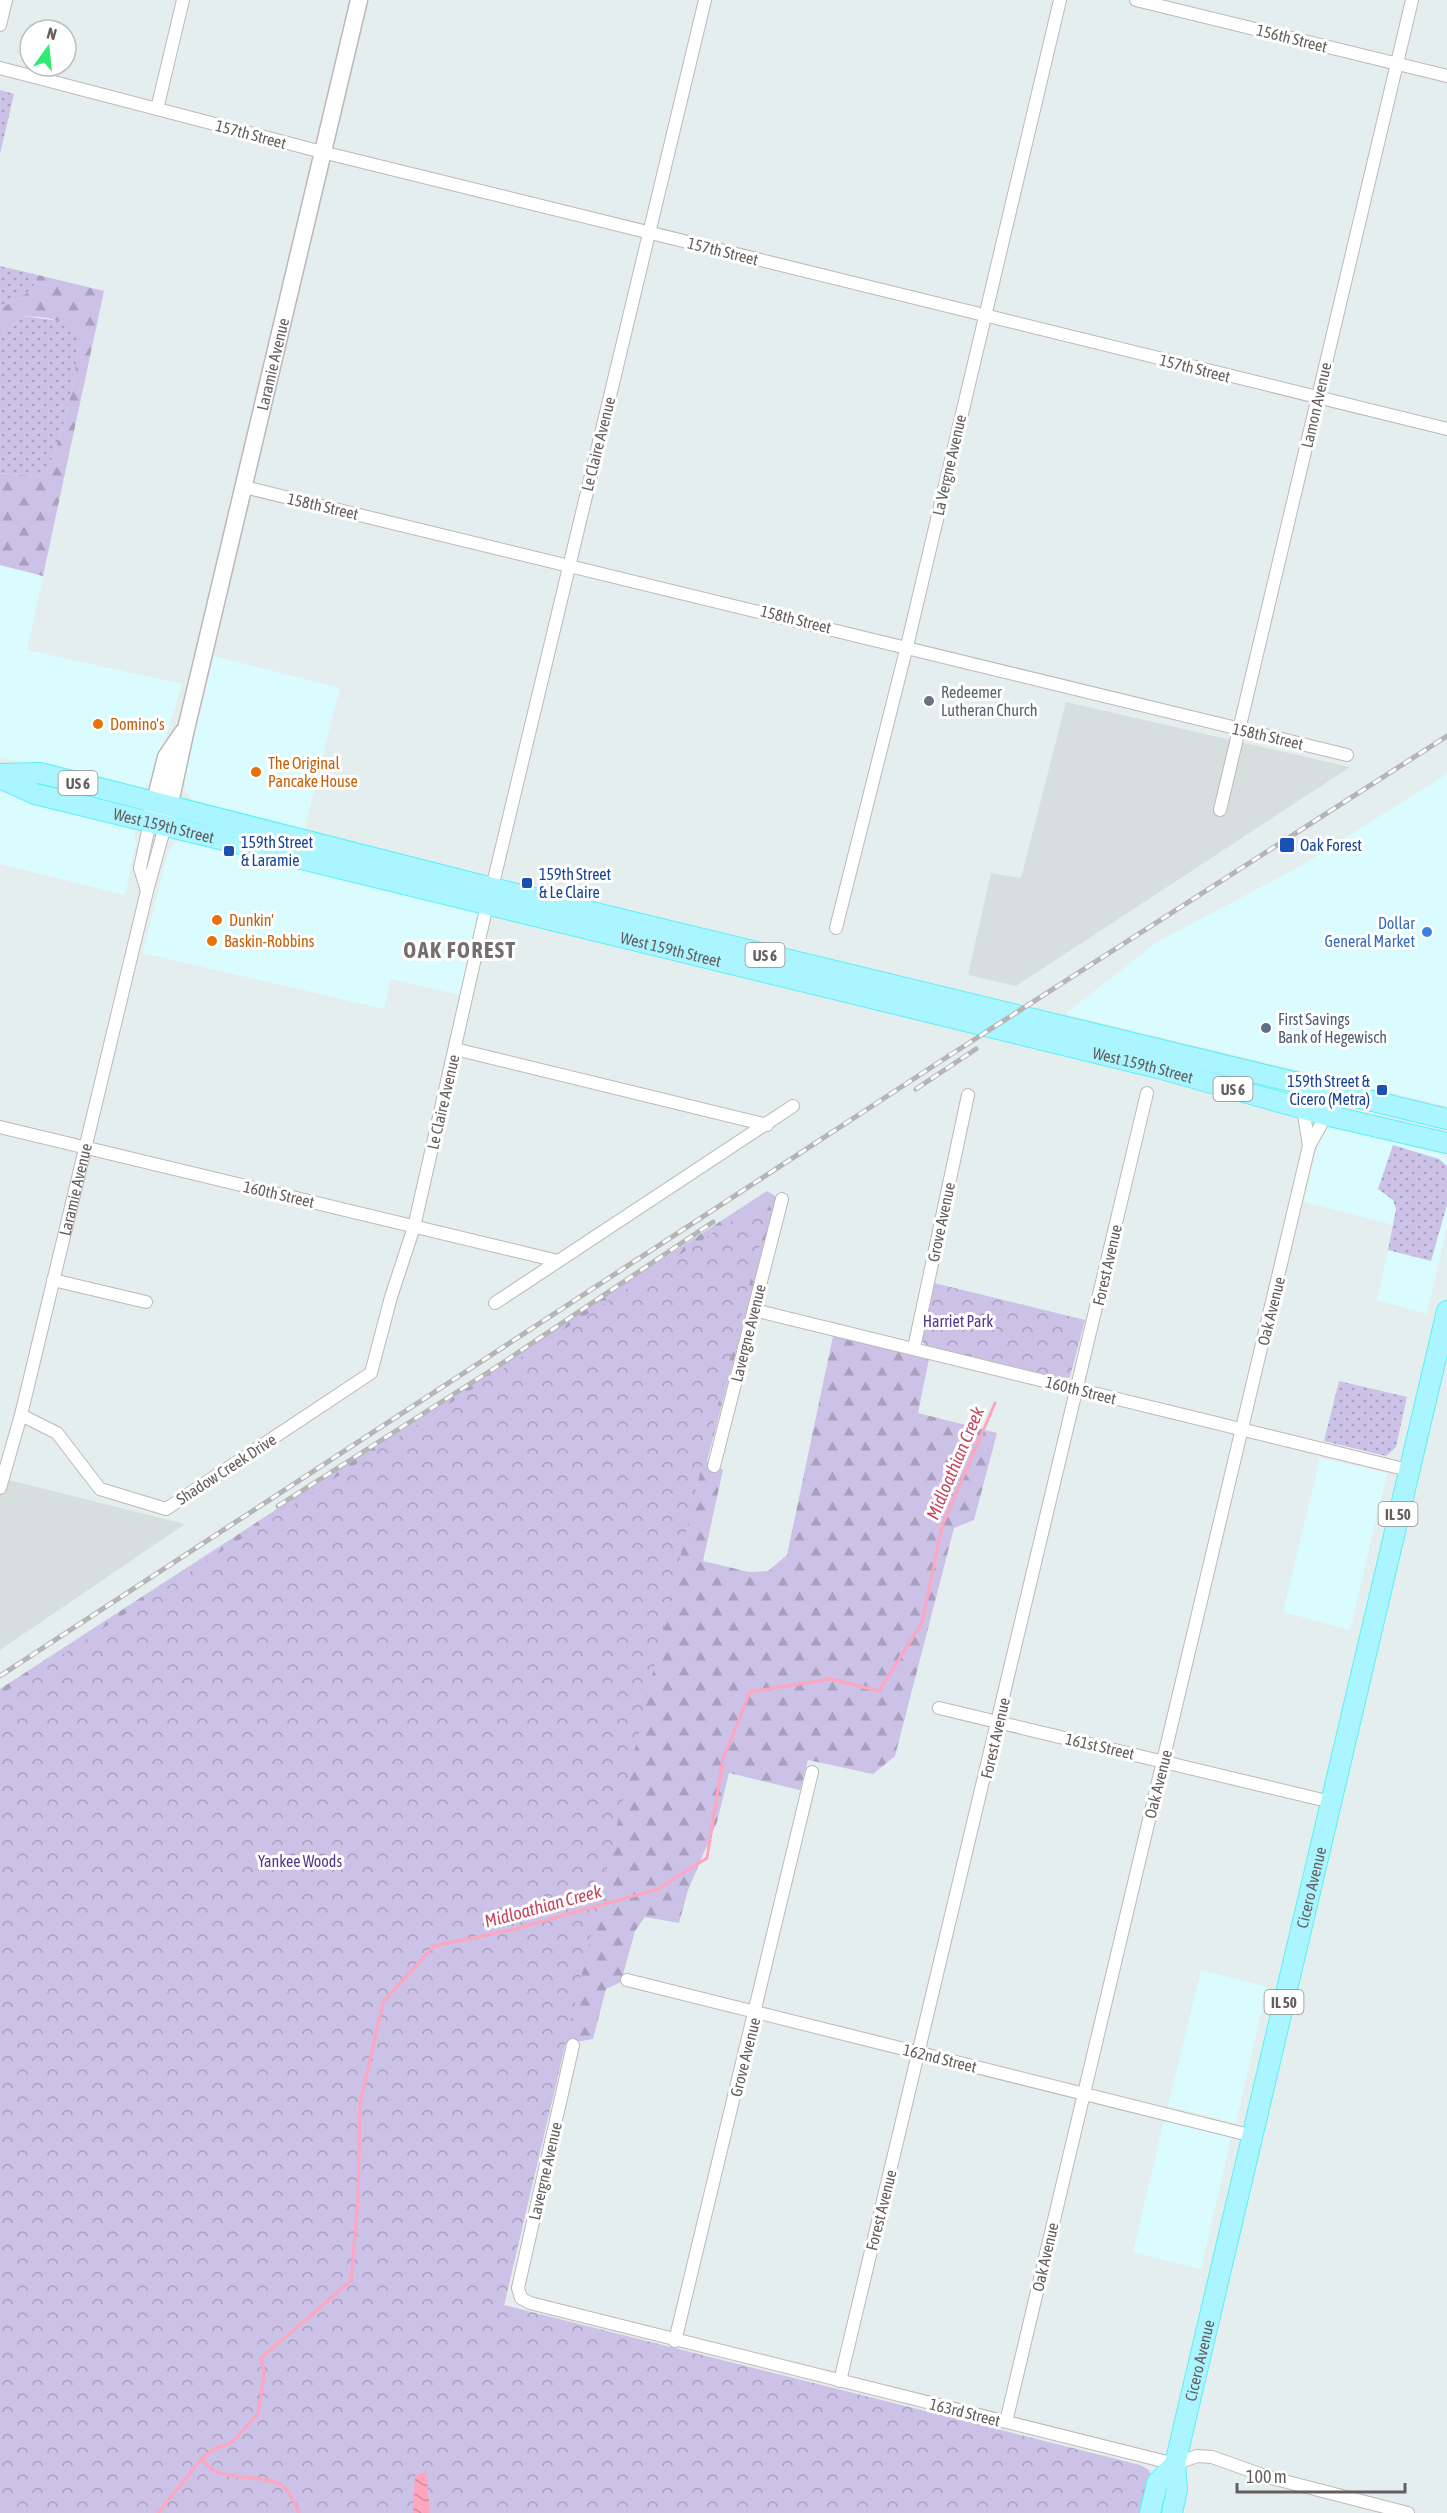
<svg xmlns="http://www.w3.org/2000/svg" width="1447" height="2513" font-family="'Asap Condensed',sans-serif">
  <defs>
    <pattern id="grass-dots" width="8" height="8" patternUnits="userSpaceOnUse" patternTransform="scale(1.5)"><rect width="8" height="8" fill="#ccc1e7"/><path d="M2 2h.1M6 6h.1" fill="none" stroke="#a9a0be" stroke-width="1.8" stroke-linecap="round"/></pattern>
    <pattern id="forest-firs" width="22" height="20" patternUnits="userSpaceOnUse" patternTransform="scale(1.5)"><rect width="22" height="20" fill="#ccc1e7"/><path d="M5 1l3.5 6h-7zM16 11l3.5 6h-7z" fill="#a9a0be"/></pattern>
    <pattern id="park-crowns" width="20" height="18" patternUnits="userSpaceOnUse" patternTransform="scale(1.5)"><rect width="20" height="18" fill="#ccc1e7"/><path d="M2 6a3 3 0 1 1 6 0M12 15a3 3 0 1 1 6 0" fill="none" stroke="#a9a0be"/></pattern>
    <pattern id="water-waves" width="16" height="10" patternUnits="userSpaceOnUse" patternTransform="scale(1.5)"><rect width="16" height="10" fill="#ffa5be"/><path d="M0 5q4-4 8 0t8 0" fill="none" stroke="#d28a9e"/></pattern>
  </defs>
  <rect width="100%" height="100%" fill="#e5eeef"/>
  <!-- commercial -->
  <path fill="#dbfcfe" d="M0,565L43,576L27,650L182,684L155,773L146,787L131,790L0,757Z
    M214,656L340,688L304,831L197,805L186,792L184,779Z
    M1447,774V1106L1065,1014L1157,942L1299,867Z
    M0,792L122,822L134,830L136,842L125,895L0,864Z
    M183,838L477,909L479,915L460,995L391,979L384,1009L143,953L167,855L174,844Z
    M1324,1120L1380,1134L1401,1144L1440,1154L1447,1160V1227L1427,1314L1377,1300L1394,1225L1304,1202Z
    M1320,1458L1387,1473L1350,1630L1283,1612Z
    M1201,1970L1267,1987L1236,2123L1168,2106Z
    M1165,2117L1232,2135L1201,2269L1133,2252Z"/>
  <!-- industrial -->
  <path fill="#d7dede" d="M1066,702L1350,767L1016,986L968,975L991,873L1021,878Z
    M0,1478L185,1524L0,1650Z"/>
  <!-- grass -->
  <path fill="url(#grass-dots)" d="M0,90L14,94L0,154Z
    M0,266L38,275L32,290L0,309Z
    M23,316L68,322L78,333C79,374 62,440 44,477L0,473V339Z
    M1393,1145L1439,1159L1447,1166V1205L1431,1261L1388,1250L1396,1209L1393,1200L1378,1189Z
    M1339,1381L1407,1397L1396,1447L1386,1456L1324,1441Z"/>
  <!-- forest -->
  <path fill="url(#forest-firs)" d="M38,275L104,291L43,576L0,565V473L44,477C62,440 79,374 78,333C63,318 44,317 23,316L0,339V309L32,290Z
    M767,1191L777,1197L707,1461L723,1470L703,1561L749,1572L768,1571L787,1555L833,1336L929,1359L918,1413L997,1433L974,1520L954,1528L895,1756L873,1774L808,1760L800,1790L729,1773L717,1822L688,1890L679,1923L645,1917L635,1931L621,1982L606,1989L593,2039L565,2044L504,2305L0,2513V1689Z"/>
  <!-- park -->
  <path fill="url(#park-crowns)" d="M773,1194L699,1477L504,2305L1140,2465L1149,2470L1152,2481L1144,2513H0V1695Z
    M930,1282L1085,1320L1070,1377L1065,1379L927,1346L920,1339Z"/>
  <!-- water -->
  <path fill="url(#water-waves)" d="M426,2472L430,2513H413L415,2475Z"/>
  <g fill="none" stroke-linecap="round" stroke-linejoin="round">
    <!-- stream -->
    <path stroke="#ffa5be" stroke-width="3" d="M202,2458C218,2488 262,2469 285,2488C291,2494 295,2505 299,2513
      M158,2513L202,2458L214,2449L231,2443L258,2414L264,2374L261,2358L351,2281L358,2198L360,2104L383,2002L434,1946L511,1930L658,1889L707,1858L723,1759L750,1692L830,1679L879,1691L922,1623L942,1526L995,1403"/>
    <!-- street casing -->
    <g stroke="#bfb7b8" stroke-width="14">
      <g id="street">
        <path d="M1136,0L1447,76"/>
        <path d="M0,25L6,0"/>
        <path d="M0,68L322,152L1447,429"/>
        <path d="M157,109L183,0"/>
        <path d="M244,487L1347,755"/>
        <path d="M1220,810L1412,0"/>
        <path d="M492,888L705,0"/>
        <path d="M147,891L140,868L150,822"/>
        <path d="M836,928L907,646L1060,0"/>
        <path d="M455,1049L767,1125"/>
        <path d="M1303,1108L1309,1146"/>
        <path d="M0,1127L558,1261"/>
        <path d="M53,1280L146,1302"/>
        <path d="M495,1303L793,1106"/>
        <path d="M754,1310L1408,1470"/>
        <path d="M914,1348L968,1095"/>
        <path d="M21,1415L57,1433L100,1489L166,1509L371,1373L391,1297L414,1227L487,905"/>
        <path d="M714,1466L782,1199"/>
        <path id="s1" d="M0,1488L21,1415L147,891L165,826"/>
        <path d="M939,1708L1331,1802"/>
        <path d="M627,1980L1253,2136"/>
        <path d="M573,2045L518,2288L521,2298L530,2303L1175,2464L1197,2456L1212,2457L1268,2477L1408,2513"/>
        <path d="M675,2341L812,1772"/>
        <path d="M840,2381L1147,1093"/>
        <path d="M1006,2422L1309,1146L1323,1121L1330,1116"/>
      </g>
    </g>
    <!-- secondary casing -->
    <g stroke="#bfb6b7" stroke-width="19">
      <g id="secondary">
        <path d="M152,813L166,757L183,732"/>
        <path id="s2" d="M167,817L186,729L359,0"/>
      </g>
    </g>
    <!-- primary casing -->
    <g stroke="#5bf1f2" stroke-width="22">
      <g id="primary">
        <path d="M0,774L40,773L492,888L1447,1119"/>
        <path id="s3" d="M0,778L35,794L1158,1068L1330,1116L1447,1143"/>
        <path d="M1150,2513L1157,2483L1175,2464"/>
        <path id="s4" d="M1172,2513L1177,2489L1175,2464L1447,1311"/>
      </g>
    </g>
    <!-- street -->
    <use href="#street" stroke="#fff" stroke-width="12"/>
    <!-- secondary -->
    <use href="#secondary" stroke="#fff" stroke-width="16"/>
    <!-- primary -->
    <use href="#primary" stroke="#aaf5ff" stroke-width="20"/>
    <!-- rail casing -->
    <g stroke="#b6b5b5" stroke-width="5">
      <path id="rail" d="M916,1089L976,1049
        M278,1506L501,1364L713,1222
        M0,1676L944,1059L1447,736"/>
    </g>
    <!-- rail -->
    <use href="#rail" stroke="#fff" stroke-width="3" stroke-dasharray="9" stroke-linecap="butt"/>
  </g>
  <!-- markers -->
  <circle fill="#6b7280" stroke="#fff" stroke-width="2" cx="929" cy="701" r="6"/>
  <g fill="#e8710a" stroke="#fff" stroke-width="2">
    <circle cx="98" cy="724" r="6"/>
    <circle cx="256" cy="772" r="6"/>
    <circle cx="217" cy="920" r="6"/>
    <circle cx="212" cy="941" r="6"/>
  </g>
  <g fill="#1a4fb4" stroke="#fff" stroke-width="2">
    <rect x="1279" y="837" width="16" height="16" rx="3"/>
    <rect x="223" y="845" width="12" height="12" rx="3"/>
    <rect x="521" y="877" width="12" height="12" rx="3"/>
    <rect x="1376" y="1084" width="12" height="12" rx="3"/>
  </g>
  <circle fill="#3f7fe0" stroke="#fff" stroke-width="2" cx="1427" cy="932" r="6"/>
  <circle fill="#5c6f8a" stroke="#fff" stroke-width="2" cx="1266" cy="1028" r="6"/>
  <g text-anchor="middle" dominant-baseline="central" stroke-width="6" stroke-linejoin="round" paint-order="stroke">
    <!-- shield labels -->
    <g fill="#fff" stroke="#938e8e" stroke-width="1.5">
      <rect x="58.5" y="771" width="39" height="24" rx="4.5"/>
      <rect x="745.5" y="943" width="39" height="24" rx="4.5"/>
      <rect x="1213.5" y="1077" width="39" height="24" rx="4.5"/>
      <rect x="1378.5" y="1502" width="39" height="24" rx="4.5"/>
      <rect x="1264.5" y="1990" width="39" height="24" rx="4.5"/>
    </g>
    <g font-size="15" font-weight="bold" fill="#655d5e">
      <text x="78" y="783">US 6</text>
      <text x="765" y="955">US 6</text>
      <text x="1233" y="1089">US 6</text>
      <text x="1398" y="1514">IL 50</text>
      <text x="1284" y="2002">IL 50</text>
    </g>
    <!-- street labels -->
    <g font-size="16" fill="#655d5e" stroke="#fff">
      <text transform="translate(1292 38) rotate(14)">156th Street</text>
      <text transform="translate(251 134) rotate(15)">157th Street</text>
      <text transform="translate(723 251) rotate(14)">157th Street</text>
      <text stroke="none"><textPath href="#s2" startOffset="465">Laramie Avenue</textPath></text>
      <text transform="translate(1195 368) rotate(14)">157th Street</text>
      <text transform="translate(1316 405) rotate(-77)">Lamon Avenue</text>
      <text transform="translate(598 444) rotate(-76)">Le Claire Avenue</text>
      <text transform="translate(949 465) rotate(-77)">La Vergne Avenue</text>
      <text transform="translate(323 506) rotate(13)">158th Street</text>
      <text transform="translate(796 619) rotate(14)">158th Street</text>
      <text transform="translate(1268 736) rotate(13)">158th Street</text>
      <text stroke="none"><textPath href="#s3" startOffset="171">West 159th Street</textPath></text>
      <text stroke="none"><textPath href="#s3" startOffset="693">West 159th Street</textPath></text>
      <text stroke="none"><textPath href="#s3" startOffset="1179">West 159th Street</textPath></text>
      <text transform="translate(443 1102) rotate(-77)">Le Claire Avenue</text>
      <text stroke="none"><textPath href="#s1" startOffset="308">Laramie Avenue</textPath></text>
      <text transform="translate(279 1194) rotate(13)">160th Street</text>
      <text transform="translate(941 1222) rotate(-78)">Grove Avenue</text>
      <text transform="translate(1107 1265) rotate(-77)">Forest Avenue</text>
      <text transform="translate(1271 1311) rotate(-76)">Oak Avenue</text>
      <text transform="translate(748 1333) rotate(-76)">Lavergne Avenue</text>
      <text transform="translate(1081 1390) rotate(14)">160th Street</text>
      <text transform="translate(226 1469) rotate(-33)">Shadow Creek Drive</text>
      <text transform="translate(995 1738) rotate(-77)">Forest Avenue</text>
      <text transform="translate(1100 1746) rotate(13)">161st Street</text>
      <text transform="translate(1158 1784) rotate(-76)">Oak Avenue</text>
      <text stroke="none"><textPath href="#s4" startOffset="642">Cicero Avenue</textPath></text>
      <text transform="translate(745 2057) rotate(-76)">Grove Avenue</text>
      <text transform="translate(940 2058) rotate(14)">162nd Street</text>
      <text transform="translate(545 2171) rotate(-77)">Lavergne Avenue</text>
      <text transform="translate(881 2210) rotate(-76)">Forest Avenue</text>
      <text transform="translate(1045 2257) rotate(-77)">Oak Avenue</text>
      <text stroke="none"><textPath href="#s4" startOffset="156">Cicero Avenue</textPath></text>
      <text transform="translate(965 2412) rotate(14)">163rd Street</text>
    </g>
    <!-- worship labels -->
    <g font-size="16" fill="#5b616d" stroke="#fff" text-anchor="start">
      <text x="941" y="692">Redeemer<tspan x="941" dy="18">Lutheran Church</tspan></text>
    </g>
    <!-- food labels -->
    <g font-size="16" fill="#c56008" stroke="#fff" text-anchor="start">
      <text x="110" y="724">Domino's</text>
      <text x="268" y="763">The Original<tspan x="268" dy="18">Pancake House</tspan></text>
      <text x="229" y="920">Dunkin'</text>
      <text x="224" y="941">Baskin-Robbins</text>
    </g>
    <!-- transit labels -->
    <g font-size="16" fill="#164399" stroke="#fff" text-anchor="start">
      <text x="241" y="842">159th Street<tspan x="241" dy="18">&amp; Laramie</tspan></text>
      <text x="1300" y="845">Oak Forest</text>
      <text x="539" y="874">159th Street<tspan x="539" dy="18">&amp; Le Claire</tspan></text>
      <text x="1370" y="1081" text-anchor="end">159th Street &amp;<tspan x="1370" dy="18">Cicero (Metra)</tspan></text>
    </g>
    <!-- shop labels -->
    <g font-size="16" fill="#366cbe" stroke="#fff" text-anchor="end">
      <text x="1415" y="923">Dollar<tspan x="1415" dy="18">General Market</tspan></text>
    </g>
    <!-- service labels -->
    <g font-size="16" fill="#4e5e75" stroke="#fff" text-anchor="start">
      <text x="1278" y="1019">First Savings<tspan x="1278" dy="18">Bank of Hegewisch</tspan></text>
    </g>
    <!-- park labels -->
    <g font-size="16" fill="#52378a" stroke="#fff">
      <text x="958" y="1321">Harriet Park</text>
      <text x="300" y="1861">Yankee Woods</text>
    </g>
    <!-- water labels -->
    <g font-size="18" font-style="italic" fill="#c44660" stroke="#fff">
      <text transform="translate(955 1463) rotate(-67)">Midloathian Creek</text>
      <text transform="translate(543 1906) rotate(-15)">Midloathian Creek</text>
    </g>
    <!-- district labels -->
    <g font-size="22" font-weight="bold" letter-spacing="1.5" fill="#776e70" stroke="#fff">
      <text x="460" y="950">OAK FOREST</text>
    </g>
  </g>
  <!-- north arrow -->
  <g transform="translate(48 48) rotate(15)"><circle r="28" fill="#ffffff" stroke="#c1bebf" stroke-width="1.5"/>
  <path d="M0-4.5L10 22L0 15L-10 22Z" fill="#30ea73"/>
  <text y="-9" font-size="16" font-weight="bold" text-anchor="middle" fill="#655d5e">N</text>
  </g>
  <!-- scale -->
  <path d="M1237 2483v9h168v-9" fill="none" stroke="#655d5e" stroke-width="3"/>
  <text x="1246" y="2483" font-size="18" fill="#655d5e" stroke="#ffffff" stroke-width="4.5" paint-order="stroke">100 m</text>
</svg>
